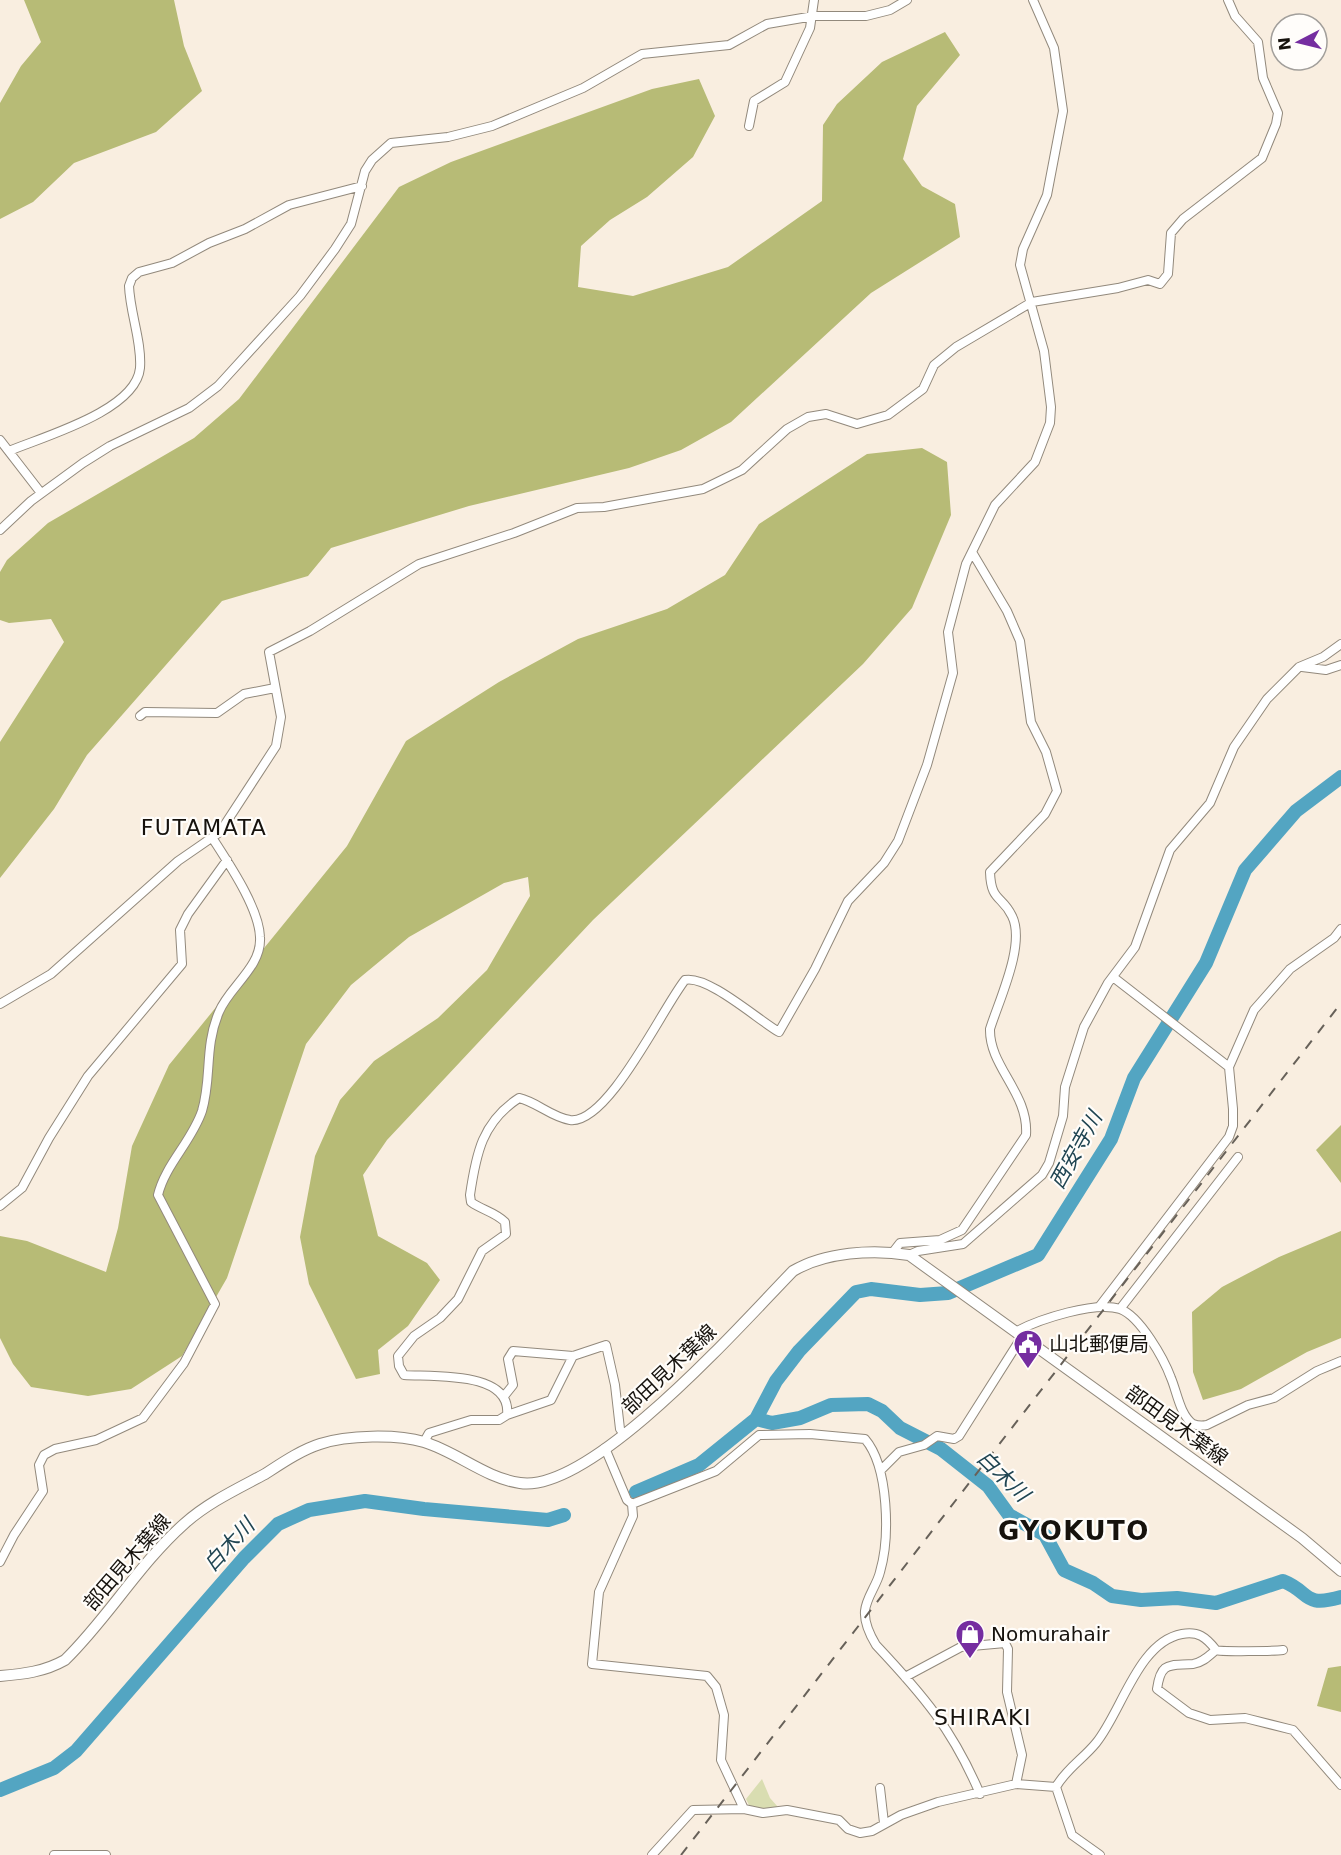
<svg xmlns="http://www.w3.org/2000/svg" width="1341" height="1855" font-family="'DejaVu Sans','Noto Sans JP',sans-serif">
  <rect width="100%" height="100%" fill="#f9eee0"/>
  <!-- green -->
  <path fill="#d9ddb1" d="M762,1779L770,1798L778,1807L764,1811L751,1809L746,1799Z"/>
  <!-- forest -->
  <path fill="#b7bb76" d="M24,0H174L184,46L202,91L156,132L74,163L33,202L0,219V103L21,66L41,42Z
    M945,32L960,55L917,106L903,159L922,186L955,204L960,237L871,293L731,422L681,450L629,468L469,506L331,548L308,576L222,601L87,755L54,809L0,878V742L64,642L51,619L9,623L0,620V572L7,560L48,523L194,438L239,399L399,187L451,162L652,89L699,79L715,116L693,157L647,197L610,220L581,246L578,287L633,296L728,267L822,201L823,125L837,104L882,62Z
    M922,448L947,462L951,515L912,608L863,664L593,920L387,1140L363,1175L378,1236L427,1263L440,1280L408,1326L378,1350L380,1374L356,1379L309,1284L300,1237L315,1156L340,1100L374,1061L438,1018L487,970L530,896L528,877L504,883L409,937L351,985L306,1044L227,1278L182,1356L131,1389L88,1396L31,1387L13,1364L0,1338V1236L27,1241L106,1272L118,1228L132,1146L169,1065L347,846L406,741L499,682L578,639L667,609L725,575L759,524L867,454Z
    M1341,1125V1183L1316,1150Z
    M1341,1231V1338L1307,1352L1241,1389L1203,1400L1193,1372L1192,1312L1222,1287L1279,1257Z
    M1341,1666V1712L1317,1706L1328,1668Z"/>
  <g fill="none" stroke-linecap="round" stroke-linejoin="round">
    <!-- river -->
    <path stroke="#53a5c2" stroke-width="14" d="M756,1419L776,1381L799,1351L856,1292L871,1289L920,1295L948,1293L1038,1255L1111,1139L1134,1078L1206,963L1245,870L1296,811L1341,777
      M636,1492L699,1465L756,1419L772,1423L800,1418L831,1405L868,1404L882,1411L900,1428L941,1449L988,1486L1009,1515L1045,1535L1064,1570L1093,1583L1112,1596L1141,1600L1177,1598L1216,1603L1283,1581C1311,1592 1302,1608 1341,1597
      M0,1790L54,1768L76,1751L244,1558L278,1524L309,1510L365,1501L424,1509L548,1520L564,1515"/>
    <!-- minor casing -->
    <g stroke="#92897c" stroke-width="10">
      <path id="minor" d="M749,126L754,101L785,82L810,28L814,0
        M0,440L41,493
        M9,451C42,437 136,411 140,368C142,342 130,313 129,286L132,278L139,272L172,263L209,243L245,229L289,205L362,186
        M0,530L31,501L83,463L110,446L189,408L218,386L300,296L335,249L351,224L365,171L372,160L391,143L448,137L492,126L583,88L642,54L729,45L767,24L814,16H866L890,10L907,0
        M1302,667L1326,670L1341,665
        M140,716L145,712L217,713L244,694L275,688
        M1113,977L1229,1067
        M0,1004L51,974L178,861L220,832L276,746L281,717L269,652L310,631L419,564L514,533L577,508L604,507L703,489L742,470L787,429L808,417L826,414L857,424L888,415L923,389L934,365L956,347L1032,302L1118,288L1148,280L1160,284L1168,274L1171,233L1183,219L1262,158L1276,124L1278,113L1263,78L1258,42L1235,16L1228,0
        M0,1206L22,1188L49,1138L88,1076L182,964L180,930L188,914L227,860
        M893,1252L900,1243L940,1240L962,1230L1026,1135C1029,1093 989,1067 990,1029C999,1000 1026,944 1012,916C1002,895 991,902 990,872L1045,814L1057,791L1046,752L1031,722L1020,641L1007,611L972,552
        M909,1255L918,1251L963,1244L1042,1175L1049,1163L1063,1116L1065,1087L1084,1027L1108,983L1135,947L1170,850L1210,803L1234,747L1267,699L1299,667L1323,657L1341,644
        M1099,1307L1229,1137L1233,1126V1109L1229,1067L1254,1010L1290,969L1334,938L1341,929
        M1120,1309L1238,1157
        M1017,1331C1040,1319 1095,1301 1120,1309C1140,1316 1164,1359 1171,1378C1177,1392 1180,1415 1193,1424C1198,1426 1202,1426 1207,1425L1248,1405L1274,1398L1317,1371L1341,1361
        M505,1395L513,1385L508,1359L513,1351L573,1356L606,1345L615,1385L620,1429L624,1434
        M507,1415L551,1400L573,1356
        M424,1442L429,1433L471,1420H499L507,1415C512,1371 434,1377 404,1375L399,1366L398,1356L414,1336L440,1318L458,1299L482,1251L506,1234L505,1222C495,1212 482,1210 471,1202L470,1195C476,1154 482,1122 519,1098C537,1102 551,1117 570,1120C608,1125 663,1007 685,980C708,975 758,1020 779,1032L815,969L848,901L884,863L898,841L927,765L953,673L948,632L966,564L995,505L1035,462L1050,423L1051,407L1044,351L1020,265L1023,249L1047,195L1063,111L1054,48L1033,0
        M605,1448L627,1500L632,1504L633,1516L599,1592L592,1664L707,1676L716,1687L724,1715L721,1760L744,1809
        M881,1470L899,1452L924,1445L937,1436L954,1439L959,1436L1023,1335
        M632,1504L716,1471L759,1435L810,1434L865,1439C889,1467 890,1538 880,1572C877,1585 866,1598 865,1611C864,1623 870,1635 876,1645C923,1695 953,1730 980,1794
        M0,1562L14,1535L43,1491L39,1465L44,1455L55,1449L96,1440L143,1418L184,1363L215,1304L158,1195C165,1165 192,1141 202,1111C212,1078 204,1047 219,1012C229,987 262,967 260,937C259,908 229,864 213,839
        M1216,1650C1221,1652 1275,1651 1283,1650
        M905,1677L961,1647L1005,1643L1008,1649L1007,1692L1022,1755L1016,1784
        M880,1788L884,1823
        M54,1855H106
        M652,1855L693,1810L744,1809L763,1813L787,1810L839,1820L848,1829L860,1833L872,1831L901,1815L938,1802L1016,1784L1056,1787
        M1100,1855L1072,1835L1056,1787C1066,1769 1083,1759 1096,1743C1122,1711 1138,1642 1182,1634C1198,1631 1206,1637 1216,1650C1209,1656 1202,1663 1193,1664C1169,1666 1161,1661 1157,1689L1189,1713L1210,1720L1245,1718L1293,1730L1341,1785"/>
    </g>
    <!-- major casing -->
    <g stroke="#92897c" stroke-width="12">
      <path id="major" d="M0,1676C23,1674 44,1672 65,1660C108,1618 139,1564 184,1524C207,1503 237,1489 265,1474C282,1463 301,1450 320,1444C347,1435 397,1434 424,1442C457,1452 485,1478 520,1483C592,1494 743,1322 793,1271C825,1252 873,1249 909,1255L1302,1538L1341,1571"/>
    </g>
    <!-- minor -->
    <use href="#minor" stroke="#fff" stroke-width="8"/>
    <!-- major -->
    <use href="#major" stroke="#fff" stroke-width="10"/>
    <!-- rail -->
    <path stroke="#676159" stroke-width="2" stroke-dasharray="10 10" stroke-linecap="butt" d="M681,1855L1341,1003"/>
  </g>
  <!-- icons -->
  <defs>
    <g id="civic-pin" transform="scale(1.5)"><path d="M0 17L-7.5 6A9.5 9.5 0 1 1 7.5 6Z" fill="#752da0" stroke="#fffdfa"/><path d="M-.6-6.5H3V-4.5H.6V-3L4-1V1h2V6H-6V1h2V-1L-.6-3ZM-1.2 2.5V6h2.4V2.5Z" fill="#fff"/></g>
    <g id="shop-pin" transform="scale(1.5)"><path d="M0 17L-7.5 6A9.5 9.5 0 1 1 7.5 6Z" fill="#752da0" stroke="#fffdfa"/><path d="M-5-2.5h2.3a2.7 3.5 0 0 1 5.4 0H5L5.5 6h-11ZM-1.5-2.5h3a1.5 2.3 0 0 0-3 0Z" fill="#fff"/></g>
  </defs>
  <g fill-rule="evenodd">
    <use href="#civic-pin" x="1028" y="1344"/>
    <use href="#shop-pin" x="970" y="1634"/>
  </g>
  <g text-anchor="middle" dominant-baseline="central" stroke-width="4.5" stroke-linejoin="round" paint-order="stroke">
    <!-- poi labels -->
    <g font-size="20" fill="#16120d" stroke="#fffdfa" text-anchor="start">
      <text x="1049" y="1344">山北郵便局</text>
      <text x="991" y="1634">Nomurahair</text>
    </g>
    <!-- street labels -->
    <g font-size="20" fill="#16120d" stroke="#fffdfa">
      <text transform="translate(669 1369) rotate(-43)">部田見木葉線</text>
      <text transform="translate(1177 1425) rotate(36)">部田見木葉線</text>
      <text transform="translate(127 1562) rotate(-49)">部田見木葉線</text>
    </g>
    <!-- water labels -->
    <g font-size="21" font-style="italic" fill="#204552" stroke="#fffdfa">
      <text transform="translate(1076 1150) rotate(-61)">西安寺川</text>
      <text transform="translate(1003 1476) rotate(44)">白木川</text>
      <text transform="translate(229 1545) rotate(-47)">白木川</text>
    </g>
    <!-- quarter labels -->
    <g font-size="22" letter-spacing="1.5" fill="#16120d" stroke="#fffdfa">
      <text x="204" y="827">FUTAMATA</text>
      <text x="983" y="1717">SHIRAKI</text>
    </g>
    <!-- district labels -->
    <g font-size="26" font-weight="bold" letter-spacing="1.5" fill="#16120d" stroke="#fffdfa">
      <text x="1074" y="1531">GYOKUTO</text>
    </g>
  </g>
  <!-- north arrow -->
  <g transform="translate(1299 42) rotate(263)"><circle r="28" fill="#fffdfa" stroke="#a29f9b" stroke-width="1.5"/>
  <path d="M0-4.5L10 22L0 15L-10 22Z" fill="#752da0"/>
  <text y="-9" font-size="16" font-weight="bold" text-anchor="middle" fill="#16120d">N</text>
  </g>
</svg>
